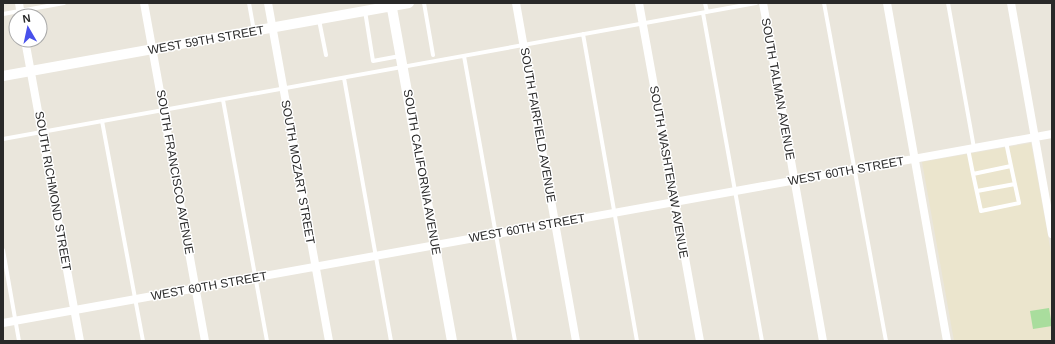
<svg xmlns="http://www.w3.org/2000/svg" width="1055" height="344" font-family="Arial,sans-serif">
  <rect width="100%" height="100%" fill="#eae6dc"/>
  <!-- education -->
  <path fill="#ebe5cd" d="M1031,143L1052,258V341H954L922,162Z"/>
  <!-- green -->
  <path fill="#a9dd9d" d="M1049,308L1052,326L1033,329L1030,311Z"/>
  <g fill="none" stroke-linecap="round" stroke-linejoin="round">
    <!-- service -->
    <path stroke="#fff" stroke-width="4" d="M249,3L254,31
      M424,3L433,55
      M705,3L707,12
      M824,3L886,341
      M948,3L974,148
      M365,11L373,61L400,56
      M703,13L762,341
      M3,14L64,3
      M319,20L326,55
      M583,34L637,341
      M464,56L515,341
      M344,78L391,341
      M223,100L267,341
      M102,121L143,341
      M3,139L756,3
      M968,149L973,174L1011,166L1006,142
      M973,174L981,211L1019,203L1011,166
      M977,191L1015,184
      M3,250L19,341"/>
    <!-- minor -->
    <path stroke="#fff" stroke-width="8" d="M19,3L21,16
      M144,3L205,341
      M268,3L329,341
      M516,3L576,341
      M639,3L700,341
      M763,3L823,341
      M887,3L947,341
      M1011,3L1052,234
      M25,40L80,341
      M3,323L1052,134"/>
    <!-- tertiary -->
    <path stroke="#fff" stroke-width="10" d="M391,3L452,341
      M3,76L409,3"/>
  </g>
  <g text-anchor="middle" dominant-baseline="central" stroke-width="3" stroke-linejoin="round" paint-order="stroke">
    <!-- street labels -->
    <g font-size="12" fill="#292929" stroke="#fff">
      <text transform="translate(206 40) rotate(-10)">WEST 59TH STREET</text>
      <text transform="translate(778 89) rotate(80)">SOUTH TALMAN AVENUE</text>
      <text transform="translate(538 125) rotate(80)">SOUTH FAIRFIELD AVENUE</text>
      <text transform="translate(846 171) rotate(-10)">WEST 60TH STREET</text>
      <text transform="translate(175 172) rotate(80)">SOUTH FRANCISCO AVENUE</text>
      <text transform="translate(298 172) rotate(80)">SOUTH MOZART STREET</text>
      <text transform="translate(422 172) rotate(80)">SOUTH CALIFORNIA AVENUE</text>
      <text transform="translate(669 172) rotate(80)">SOUTH WASHTENAW AVENUE</text>
      <text transform="translate(53 191) rotate(80)">SOUTH RICHMOND STREET</text>
      <text transform="translate(527 228) rotate(-10)">WEST 60TH STREET</text>
      <text transform="translate(209 286) rotate(-10)">WEST 60TH STREET</text>
    </g>
  </g>
  <!-- border -->
  <rect width="1055" height="344" fill="none" stroke="#292929" stroke-width="8"/>
  <!-- north arrow -->
  <g transform="translate(28 28) rotate(351)"><circle r="19" fill="#ffffff" stroke="#a9a9a9"/>
  <path d="M0-3L7 15L0 10L-7 15Z" fill="#4850eb"/>
  <text y="-6" font-size="11" font-weight="bold" text-anchor="middle" fill="#292929">N</text>
  </g>
</svg>
